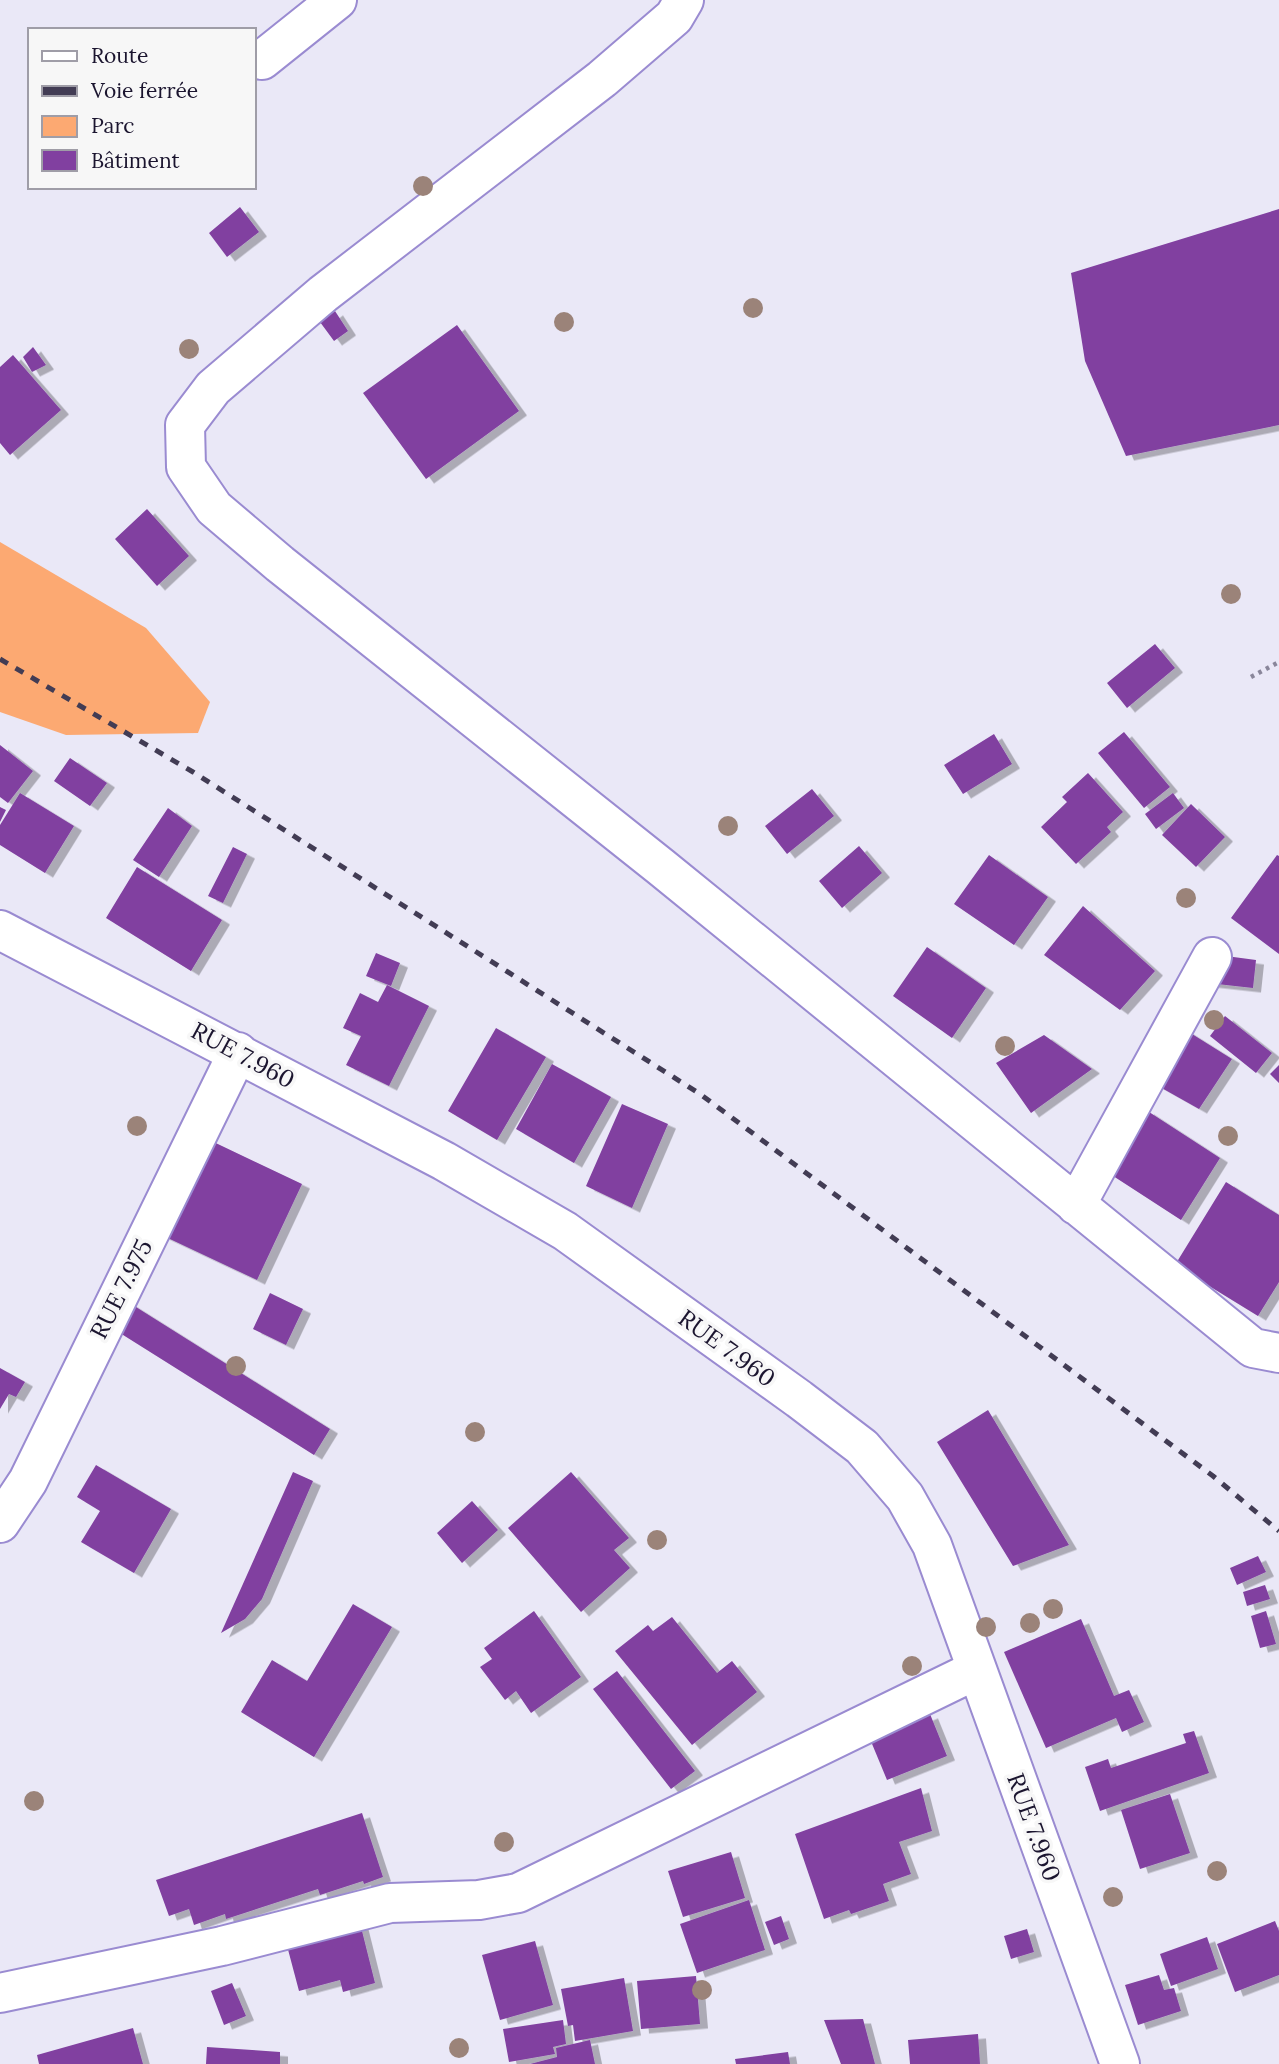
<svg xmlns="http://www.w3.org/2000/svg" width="1279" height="2064" font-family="Lora,serif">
  <defs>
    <filter id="shadow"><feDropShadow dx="8" dy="4.5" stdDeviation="0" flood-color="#0004"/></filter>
  </defs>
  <rect width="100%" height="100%" fill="#eae8f7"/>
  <!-- green -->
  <path fill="#fca972" d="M0,542L146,628L210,702L198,733L66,735L0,712Z"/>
  <!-- building -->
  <path fill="#8140a0" filter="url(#shadow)" d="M240,207L259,232L227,257L209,233Z
    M1279,209V425L1126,456L1085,361L1071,273Z
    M335,311L348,331L334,341L320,322Z
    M457,325L519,411L426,479L363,393Z
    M33,347L46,365L32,372L23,357Z
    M13,355L61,410L10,455L0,443V367Z
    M147,509L189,556L157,586L115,539Z
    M1155,644L1175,668L1127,708L1107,683Z
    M1124,732L1170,787L1144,808L1098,753Z
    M994,734L1012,764L963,794L944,765Z
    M0,745L33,771L8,803L0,797Z
    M70,758L107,783L90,806L54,781Z
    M1088,773L1123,812L1107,827L1111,832L1076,864L1041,827L1067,802L1062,797Z
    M812,789L834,816L787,854L765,826Z
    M20,793L74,826L45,873L0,845V825Z
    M1173,793L1184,808L1156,829L1145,814Z
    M1191,804L1225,837L1196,867L1162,835Z
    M0,807L6,810L0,822Z
    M168,808L192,826L159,877L133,860Z
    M859,846L882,873L842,908L819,881Z
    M233,847L247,854L223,903L208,896Z
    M989,855L1048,897L1014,945L954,904Z
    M1277,855L1279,856V954L1231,918Z
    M137,867L222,920L191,971L106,918Z
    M1083,906L1155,971L1120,1010L1044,955Z
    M927,947L986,988L952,1038L893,996Z
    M376,953L400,963L391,986L366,976Z
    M1211,954L1256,960L1253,988L1208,983Z
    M387,985L429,1006L389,1086L346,1065L361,1036L343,1028L360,993L378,1002Z
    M1225,1016L1272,1053L1256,1073L1210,1036Z
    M496,1028L546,1057L497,1140L448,1111Z
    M1184,1029L1232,1059L1199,1109L1151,1082Z
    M1044,1035L1092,1069L1031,1113L996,1063Z
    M552,1064L611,1097L574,1163L516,1129Z
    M1279,1065V1083L1270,1074Z
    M622,1104L668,1124L632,1208L586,1186Z
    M1146,1110L1220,1158L1181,1220L1107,1172Z
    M201,1136L302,1184L257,1280L155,1232Z
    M1226,1182L1279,1215V1282L1258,1316L1175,1265Z
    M270,1293L303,1309L286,1345L253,1329Z
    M128,1302L330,1429L314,1455L112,1328Z
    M0,1368L25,1382L16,1397L9,1394L0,1409Z
    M988,1410L1069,1545L1013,1566L937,1442Z
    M96,1465L171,1509L134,1573L81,1542L100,1511L77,1497Z
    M293,1472L313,1481L262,1599L245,1619L221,1633Z
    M571,1472L629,1538L614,1550L630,1568L581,1612L508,1528Z
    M472,1501L498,1530L462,1563L437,1533Z
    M1258,1556L1266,1572L1237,1585L1230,1568Z
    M1265,1585L1270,1599L1247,1606L1243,1592Z
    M353,1604L392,1627L314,1757L241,1712L272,1660L307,1681Z
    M534,1611L581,1677L531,1713L516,1691L505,1700L480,1667L492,1659L484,1648Z
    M1266,1611L1276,1644L1260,1648L1251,1616Z
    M672,1617L717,1673L732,1661L757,1692L692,1745L615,1651L648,1625L653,1631Z
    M1081,1619L1114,1696L1129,1690L1144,1722L1122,1732L1116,1718L1046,1748L1004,1652Z
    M617,1671L695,1771L671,1789L593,1689Z
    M930,1714L947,1756L887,1780L870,1739Z
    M1194,1731L1209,1773L1100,1811L1085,1767L1108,1759L1111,1768L1186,1743L1183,1734Z
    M921,1788L932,1831L899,1842L911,1874L883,1884L889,1901L851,1914L849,1910L824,1919L795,1834Z
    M1170,1794L1190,1853L1140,1869L1121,1810Z
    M362,1813L383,1877L364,1884L363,1881L320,1895L318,1889L226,1919L225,1914L194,1925L189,1909L169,1916L156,1880Z
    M731,1852L745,1898L683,1917L668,1871Z
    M749,1900L765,1950L697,1973L680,1924Z
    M781,1916L789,1939L774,1945L765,1922Z
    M1275,1921L1279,1931V1975L1235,1992L1217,1944Z
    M360,1923L375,1983L343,1992L340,1980L299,1991L286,1942Z
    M1027,1929L1034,1952L1011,1959L1004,1936Z
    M1207,1937L1218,1969L1171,1986L1160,1954Z
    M535,1941L553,2005L500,2020L482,1955Z
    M1159,1975L1164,1990L1174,1988L1181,2011L1138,2025L1125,1985Z
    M696,1976L700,2024L641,2029L637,1981Z
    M624,1978L633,2031L575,2041L573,2025L568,2026L561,1989Z
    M232,1983L246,2016L224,2025L211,1991Z
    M863,2019L875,2064H841L824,2020Z
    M563,2020L566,2044L553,2047L555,2054L509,2062L503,2029Z
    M133,2028L143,2064H39L37,2055Z
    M978,2034L980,2064H910L908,2040Z
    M590,2040L595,2064H530L557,2057L556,2048Z
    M207,2047L280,2052V2064H206Z
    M788,2052L790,2064H736L735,2059Z"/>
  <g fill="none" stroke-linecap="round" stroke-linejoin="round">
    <!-- minor casing -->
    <g stroke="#9a8bd1" stroke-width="42">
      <path id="minor" d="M684,0L674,17L602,79L323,294L213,388L185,425L186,467L214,508L280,564L661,867L1253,1348L1279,1353
        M262,60L337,0
        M0,930L444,1161L565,1231L799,1399L862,1447L905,1497L932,1545L1120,2064
        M1076,1205L1212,957
        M0,1523L28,1481L238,1052
        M0,1993L222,1946L390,1903L479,1900L518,1893L976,1670"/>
    </g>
    <!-- path -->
    <path stroke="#89869a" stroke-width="4.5" stroke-dasharray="3.5 5" stroke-linecap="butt" d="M1251,677L1279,662"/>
    <!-- minor -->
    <use href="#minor" stroke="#fff" stroke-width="38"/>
    <!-- rail -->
    <path stroke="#423c54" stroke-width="5" stroke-dasharray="9 9" stroke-linecap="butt" d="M0,659L193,772L700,1094L1213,1476L1279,1531"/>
  </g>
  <!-- trees -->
  <g fill="#9b8379">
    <circle cx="423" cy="186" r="10"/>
    <circle cx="753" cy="308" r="10"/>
    <circle cx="564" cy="322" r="10"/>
    <circle cx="189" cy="349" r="10"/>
    <circle cx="1231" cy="594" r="10"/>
    <circle cx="728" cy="826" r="10"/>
    <circle cx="1186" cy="898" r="10"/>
    <circle cx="1214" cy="1020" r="10"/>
    <circle cx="1005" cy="1046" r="10"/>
    <circle cx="137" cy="1126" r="10"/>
    <circle cx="1228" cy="1136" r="10"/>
    <circle cx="236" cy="1366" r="10"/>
    <circle cx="475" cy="1432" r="10"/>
    <circle cx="657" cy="1540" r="10"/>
    <circle cx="1053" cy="1609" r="10"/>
    <circle cx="1030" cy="1623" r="10"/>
    <circle cx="986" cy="1627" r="10"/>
    <circle cx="912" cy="1666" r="10"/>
    <circle cx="34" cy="1801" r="10"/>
    <circle cx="504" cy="1842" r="10"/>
    <circle cx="1217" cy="1871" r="10"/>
    <circle cx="1113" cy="1897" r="10"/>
    <circle cx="702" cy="1990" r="10"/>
    <circle cx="459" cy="2048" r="10"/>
  </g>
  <g text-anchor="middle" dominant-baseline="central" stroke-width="7" stroke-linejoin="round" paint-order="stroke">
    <!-- street labels -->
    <g font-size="24" fill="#1b152f" stroke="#f7f7f7">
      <text transform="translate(243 1055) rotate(28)">RUE 7.960</text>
      <text transform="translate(121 1289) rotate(-63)">RUE 7.975</text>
      <text transform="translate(727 1348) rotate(36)">RUE 7.960</text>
      <text transform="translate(1034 1827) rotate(70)">RUE 7.960</text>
    </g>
  </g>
  <!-- legend -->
  <rect x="28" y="28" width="228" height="161" fill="#f7f7f7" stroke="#9f9da7" stroke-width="2"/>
  <rect x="42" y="51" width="35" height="10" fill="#ffffff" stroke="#9f9da7" stroke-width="2"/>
  <text x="91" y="63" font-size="21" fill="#1b152f">Route</text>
  <rect x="42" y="86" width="35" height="10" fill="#423c54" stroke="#9f9da7" stroke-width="2"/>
  <text x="91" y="98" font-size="21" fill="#1b152f">Voie ferrée</text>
  <rect x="42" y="116" width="35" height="21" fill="#fca972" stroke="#9f9da7" stroke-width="2"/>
  <text x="91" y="133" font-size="21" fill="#1b152f">Parc</text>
  <rect x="42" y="150" width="35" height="21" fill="#8140a0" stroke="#9f9da7" stroke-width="2"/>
  <text x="91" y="168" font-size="21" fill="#1b152f">Bâtiment</text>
</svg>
